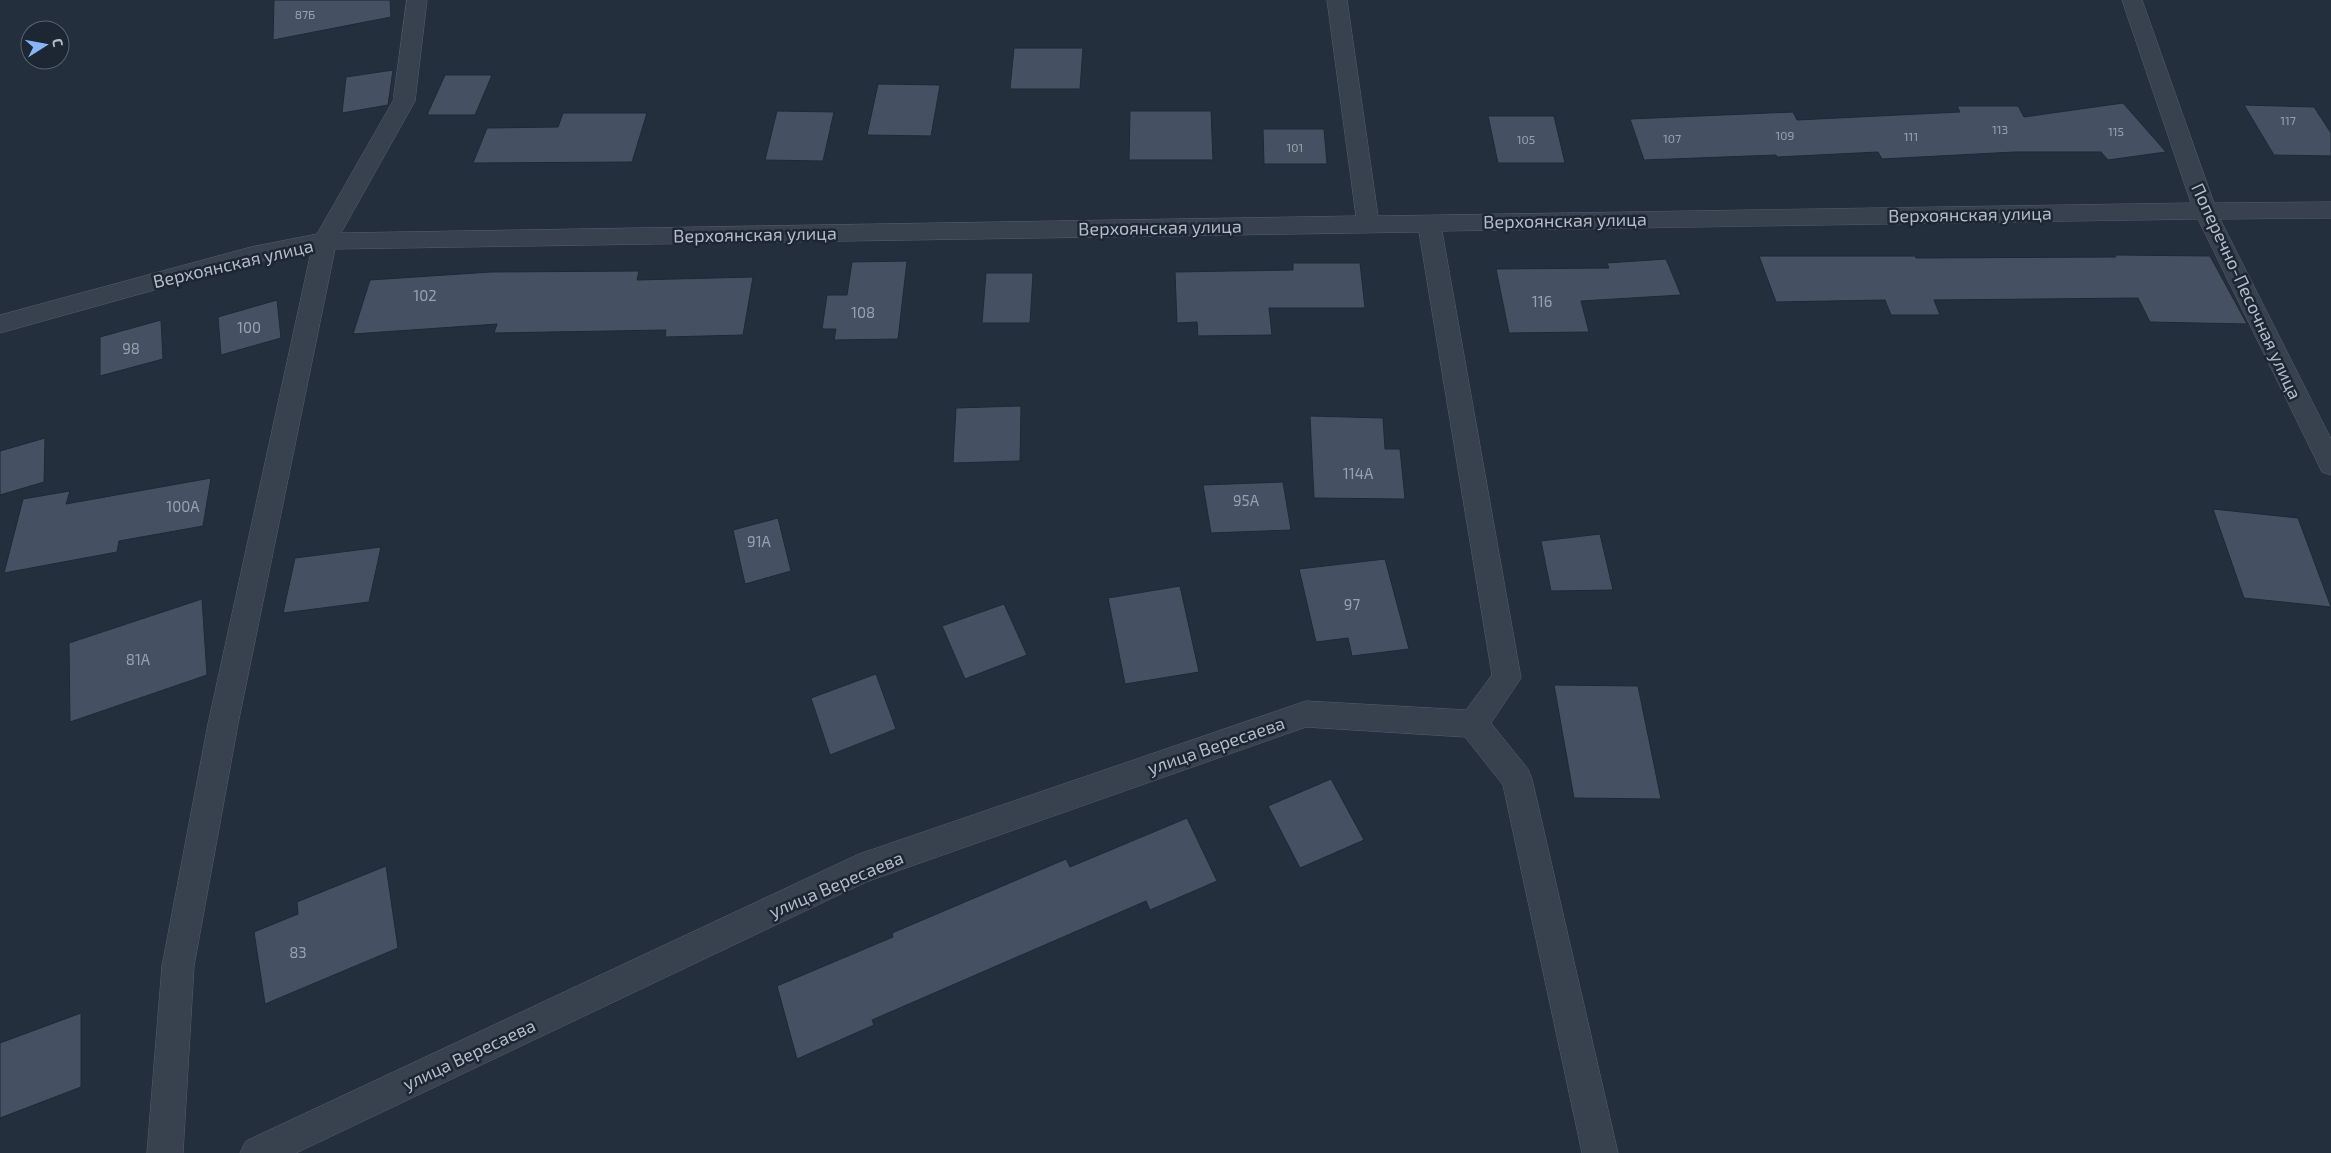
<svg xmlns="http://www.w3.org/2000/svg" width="2331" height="1153" font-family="'Exo 2',sans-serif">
  <rect width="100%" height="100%" fill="#242f3e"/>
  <!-- building -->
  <path fill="#455162" stroke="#1f2835" d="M274,0H390L391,17L273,40Z
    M1014,48H1083L1080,89H1010Z
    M393,70L388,105L342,113L346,77Z
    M445,75H492L475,115H427Z
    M878,84L940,85L931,136L867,135Z
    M2123,103L2166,152L2108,160L2101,152H2014L1882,159L1878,152L1777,157L1776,155L1644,160L1630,119L1793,112L1797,120L1960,112L1957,106H2018L2024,117Z
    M2244,105L2314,107L2331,133V156L2274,155Z
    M777,111L834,112L823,161L765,160Z
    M1130,111H1211L1213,160H1129Z
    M563,113H647L632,162L473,163L487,128L558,127Z
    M1488,116H1554L1565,163H1498Z
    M1263,129H1324L1327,164H1264Z
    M2115,255L2210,256L2247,324L2150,322L2138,298L1934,300L1940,315H1891L1885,300L1776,302L1759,256H1915L1916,258L2116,257Z
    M1666,259L1681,295L1581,301L1589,332L1509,333L1496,269L1609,268L1607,263Z
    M907,261L898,339L834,340L836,329H822L827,295H847L852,262Z
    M1293,263H1360L1365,308H1269L1272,335L1198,336L1197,322L1177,323L1175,272L1293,270Z
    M639,271L637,280L753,277L743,335L665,337L666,330L494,333L497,324L353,334L370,280L491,272Z
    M986,273H1033L1030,323H982Z
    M277,300L281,338L221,355L218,317Z
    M161,320L163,359L100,376V337Z
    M1021,406L1020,461L953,463L956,408Z
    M1310,416L1383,418L1385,449H1400L1405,499L1314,498Z
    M45,438L44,482L0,495V451Z
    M211,478L203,526L119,541L117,552L4,573L23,499L70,491L66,504Z
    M1283,482L1291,530L1211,533L1203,485Z
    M2213,509L2298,518L2331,607L2244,598Z
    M778,518L791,571L745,584L733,530Z
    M1600,534L1613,590L1551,591L1541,541Z
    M381,547L369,602L283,613L295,558Z
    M1385,559L1409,649L1352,656L1348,638L1316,642L1299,569Z
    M1180,586L1199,672L1125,684L1108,598Z
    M202,599L207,675L70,722L69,643Z
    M1004,604L1027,655L965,679L942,626Z
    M876,674L896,729L830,755L811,698Z
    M1554,685L1638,686L1661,799L1574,798Z
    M1331,779L1364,840L1300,868L1268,806Z
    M1187,818L1217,881L1150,910L1146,901L872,1020L874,1025L797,1059L777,986L893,937L892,933L1066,859L1070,867Z
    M386,866L398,948L265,1004L254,932L298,914L297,902Z
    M81,1013V1087L0,1118V1043Z"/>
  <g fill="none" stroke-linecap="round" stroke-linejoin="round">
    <!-- minor casing -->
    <g stroke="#565f6c" stroke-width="1">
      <path id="minor" d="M407,0H427L415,101L341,233L1356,216L1327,0H1347L1378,216L2191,203L2122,0H2142L2214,203L2331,202V218L2220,219L2331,439V475L2322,472L2198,219L1442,231L1521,678L1491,723L1528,769L1532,779L1618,1153H1582L1503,785L1465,737L1306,727L866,882L296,1153H240L246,1141L859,854L1306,701L1466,710L1492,675L1419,232L335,249L238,724L194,966L183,1153H147L162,966L208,724L311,252L251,263L0,333V315L251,247L317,234L393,101Z"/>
    </g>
    <!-- minor -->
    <use href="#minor" fill="#38414e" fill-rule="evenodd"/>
  </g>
  <g text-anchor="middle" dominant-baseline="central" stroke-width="5" stroke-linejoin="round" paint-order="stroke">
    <!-- far-number labels -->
    <g font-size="12" fill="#98a1af">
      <text x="305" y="14">87Б</text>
      <text x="2288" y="120">117</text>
      <text x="2000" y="129">113</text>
      <text x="2116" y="131">115</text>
      <text x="1785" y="135">109</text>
      <text x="1911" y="136">111</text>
      <text x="1672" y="138">107</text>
      <text x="1526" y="139">105</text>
      <text x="1295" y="147">101</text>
    </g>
    <!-- number labels -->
    <g font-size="15" fill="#98a1af">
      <text x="425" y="295">102</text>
      <text x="1542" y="301">116</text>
      <text x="863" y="312">108</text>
      <text x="249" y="327">100</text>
      <text x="131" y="348">98</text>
      <text x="1358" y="473">114А</text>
      <text x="1246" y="500">95А</text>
      <text x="183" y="506">100А</text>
      <text x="759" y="541">91А</text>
      <text x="1352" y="604">97</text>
      <text x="138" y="659">81А</text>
      <text x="298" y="952">83</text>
    </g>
    <!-- street labels -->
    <g font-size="18" fill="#b4bcc9" stroke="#1d2633">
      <text transform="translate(1970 214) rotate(-1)">Верхоянская улица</text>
      <text transform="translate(1565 220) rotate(-1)">Верхоянская улица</text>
      <text transform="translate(1160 227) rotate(-1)">Верхоянская улица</text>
      <text transform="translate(755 234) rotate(-1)">Верхоянская улица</text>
      <text transform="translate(233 263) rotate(-13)">Верхоянская улица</text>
      <text transform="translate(2247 291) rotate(65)">Поперечно-Песочная улица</text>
      <text transform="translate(1216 745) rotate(-19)">улица Вересаева</text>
      <text transform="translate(836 884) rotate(-23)">улица Вересаева</text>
      <text transform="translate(469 1054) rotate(-25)">улица Вересаева</text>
    </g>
  </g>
  <!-- north arrow -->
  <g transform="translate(45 45) rotate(79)"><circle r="24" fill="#1d2633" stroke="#59626f"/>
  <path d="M0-4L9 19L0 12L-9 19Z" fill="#8ab4f8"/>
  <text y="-8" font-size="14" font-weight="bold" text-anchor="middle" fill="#b4bcc9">С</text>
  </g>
</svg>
